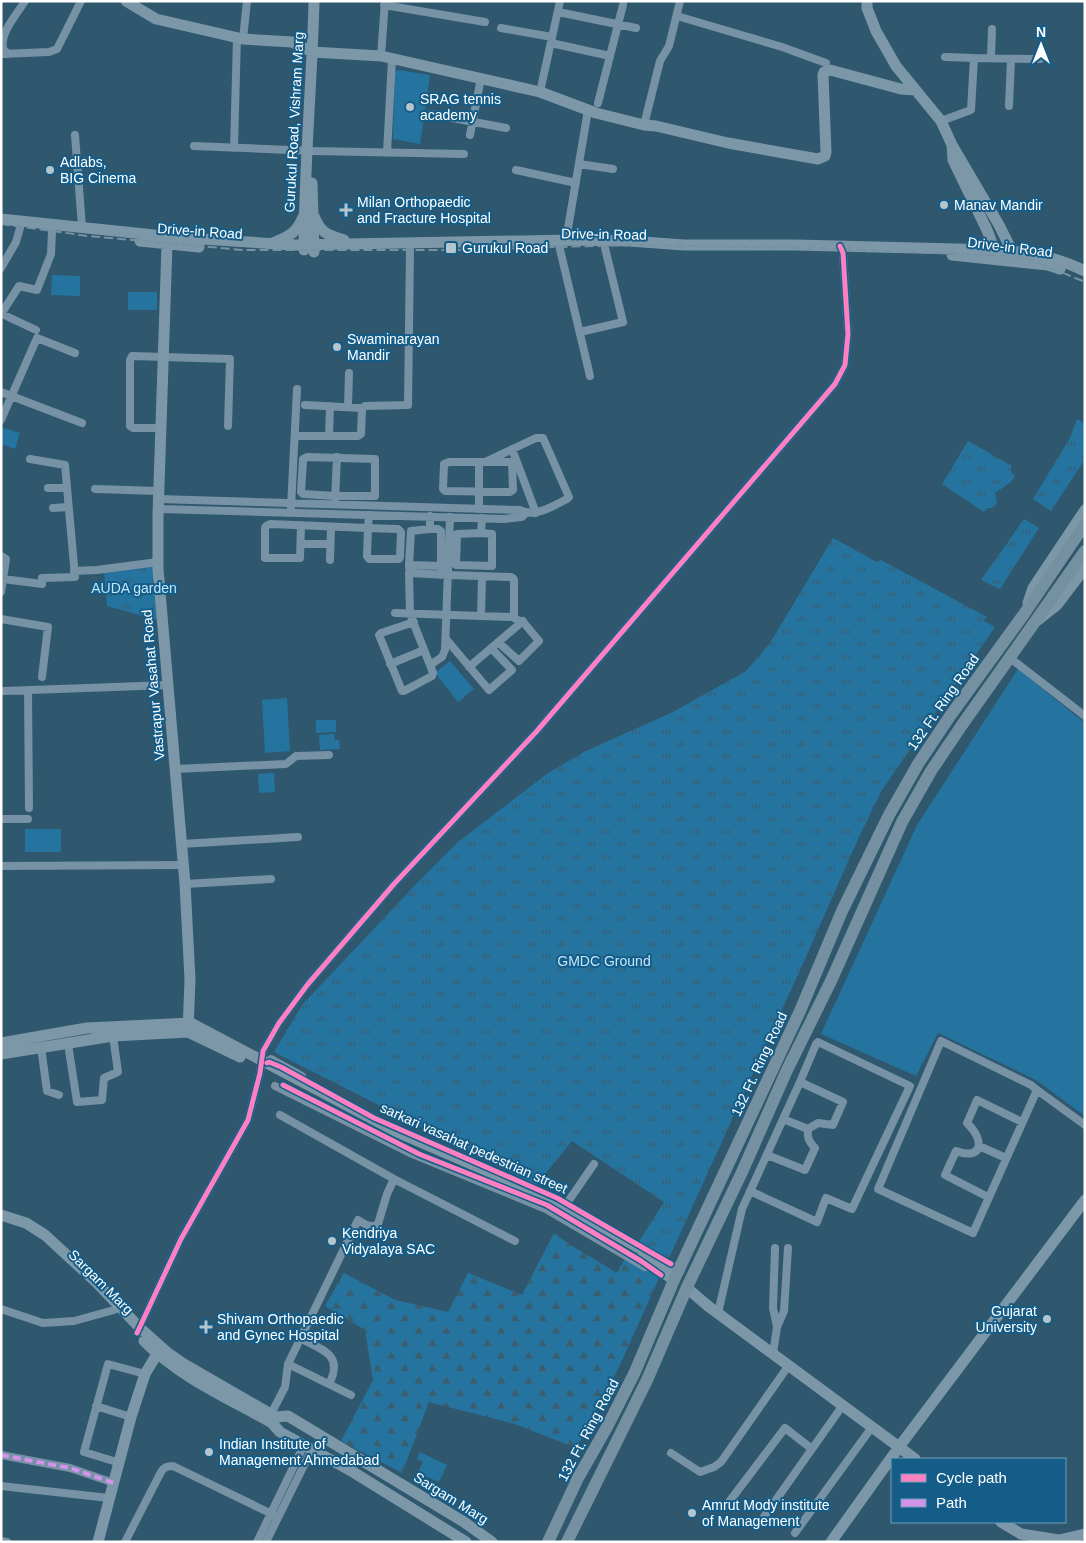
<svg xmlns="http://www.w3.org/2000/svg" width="1086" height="1543" font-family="Arial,sans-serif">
  <defs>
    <pattern id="forest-firs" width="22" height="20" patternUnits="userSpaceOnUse" patternTransform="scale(1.25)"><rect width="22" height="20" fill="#25749f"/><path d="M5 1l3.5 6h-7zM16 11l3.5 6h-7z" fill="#3a5e71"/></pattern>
    <pattern id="park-tufts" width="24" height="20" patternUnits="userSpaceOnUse" patternTransform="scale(1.25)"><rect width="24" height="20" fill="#25749f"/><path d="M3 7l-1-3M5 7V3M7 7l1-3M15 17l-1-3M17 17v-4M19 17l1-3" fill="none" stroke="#3a5e71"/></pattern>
  </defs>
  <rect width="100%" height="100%" fill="#2f576e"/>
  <!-- green -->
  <path fill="#25749f" d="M398,70L430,75L420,144L393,139L395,72Z
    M52,275L80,276V296L51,295Z
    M128,292H157V310H128Z
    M1,427L20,433L15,449L1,444Z
    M450,661L474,689L458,702L435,673Z
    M1018,669L1085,723V1116L1036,1080L938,1033L916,1076L821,1034L917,825Z
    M287,698L290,751L265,753L262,700Z
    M316,720H336V732L316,733Z
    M334,734L335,740H339L340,749L320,750L319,735Z
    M274,773L275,792L259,793L258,774Z
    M25,829H61V852H25Z
    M420,1452L447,1465L439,1482L418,1473L423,1462L417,1459Z"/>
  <!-- forest -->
  <path fill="url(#forest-firs)" d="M554,1233L569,1244L617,1273L627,1255L659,1278L619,1367L576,1448L515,1424L429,1402L402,1473L341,1441L373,1380L365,1330L325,1306L344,1273L395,1300L448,1312L468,1273L522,1295Z"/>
  <!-- park -->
  <path fill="url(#park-tufts)" d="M1077,419L1085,424V459L1051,511L1033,499L1070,438Z
    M968,441L1012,466L1011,472L1015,476L1011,482L995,493L997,502L994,508H987L984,512L942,484Z
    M1024,519L1039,528L1000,589L981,580Z
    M833,538L877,562L881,560L987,617L984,621L995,627L882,790L859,837L801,968L669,1258L638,1243L664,1202L572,1141L536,1185L274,1052L302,1005L418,882L458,842L548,773L584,752L673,712L746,671L770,643Z
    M153,561L162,621L107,606L104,571Z"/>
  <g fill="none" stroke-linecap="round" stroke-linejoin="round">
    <!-- street -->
    <path stroke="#7692a4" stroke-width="8" d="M384,5L485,22
      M558,12L636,28
      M677,16L782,47L826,63
      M501,28L552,37
      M243,39L247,1
      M551,43L610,56
      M1,54L49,52L57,49L81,1
      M8,54L3,49C0,32 16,16 25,1
      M381,56L385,1
      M945,57L974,58
      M991,58L992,29
      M540,92L560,1
      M598,103L623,5
      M1009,106L1011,59
      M431,114L506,128
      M941,121L971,110L974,58L1040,59
      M644,125L660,61L669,46L680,1
      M75,135L82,227
      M470,135L481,78
      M194,146L313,151L464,154
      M234,148L237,37
      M387,153L392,59
      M579,164L613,169
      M516,170L576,183
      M566,240L588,110
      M558,241L590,376
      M1,268L16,242L20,228
      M1,314L19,286L37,290L51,254L52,231
      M2,314L36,330
      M580,332L623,322L605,248
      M1,392L82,423
      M348,406L349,373
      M365,406L408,405L410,250
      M1,420L37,338L75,353
      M162,428H133L130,426V360L132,356L230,359L228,426
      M295,436H358L361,434L362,409L361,408L305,405
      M329,436L330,406
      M512,449L536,513
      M307,457L375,459V496H335L303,494L301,492L303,461V459Z
      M449,462H512L513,490L510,492L445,491L443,489L444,464Z
      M48,488H67
      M95,489L160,491
      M159,499L520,510C535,518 553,506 567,499L569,497L543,438H536L485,462
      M335,500L337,457
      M291,507L297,389
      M53,508L68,507
      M159,509L504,519L522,517L526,513
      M479,509V462
      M430,516V529H438L441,531V575
      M450,517L445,650L442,657L430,665L410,614L409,573L448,575L511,577L513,578L514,580V618
      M301,525L300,558H265V528L266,526L270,524L368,528L367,556L369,559H399L400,557L401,532L398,529L368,528L369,515
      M481,533L457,534L456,565L492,566V534L481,533L482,518
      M301,544H330
      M1,556L6,559L1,592
      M330,560L331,527
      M409,565L411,531L430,529
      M409,568V565L441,566
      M74,571L97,570L158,562
      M3,579L42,584V578L75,577L65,465L30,459
      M395,613L512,617L524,623L539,641L519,661L498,642
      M481,616L482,576
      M1,619L48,627L42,677
      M414,622L381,633L379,635L402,691H404L432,676L433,673L430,665
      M446,639L489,690L512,670L491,648
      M1010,658L1085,716
      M390,664L424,650
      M469,667L523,621
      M28,690L29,808
      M4,691L168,685
      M175,769L286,764L296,756L329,755
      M1,819H28
      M181,844L298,837
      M1,866L182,865
      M185,884L271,879
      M68,1044L77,1102L102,1100L104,1078L118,1072L113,1036
      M41,1047L47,1091L59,1095
      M268,1062L271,1059L302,1076
      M275,1086L410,1153L546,1209L645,1267
      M1037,1090L973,1233L878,1189L941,1041L1031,1085L1037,1090L1085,1125
      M280,1115L394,1179
      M783,1119L808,1129
      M979,1146L1006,1158
      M767,1155L805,1170L815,1148C809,1142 807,1138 808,1129L818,1123L833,1125L843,1102L800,1082
      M988,1197L945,1175L956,1151C983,1161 985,1140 967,1123L977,1100L1022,1122
      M565,1206L594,1164
      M775,1248L773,1308L777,1327
      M1,1309L43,1323L74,1321L114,1310
      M718,1313L742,1209L800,1082L816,1044L818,1042L910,1086L852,1209L826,1198L817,1222L750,1191
      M137,1333L181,1239L248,1120L260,1073L263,1051L279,1023L308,984L394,884L536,732L835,384L845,365L848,334L843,253L840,246
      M301,1339C323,1350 344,1355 329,1384
      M773,1354L777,1327L784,1311L788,1248
      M288,1364L351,1395
      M96,1406L131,1417
      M271,1414L285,1387L288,1364L358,1220C365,1224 371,1229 378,1224L387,1194L394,1179L515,1241
      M671,1453L700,1472L714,1467L721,1462L789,1365
      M1,1455L70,1468L114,1483
      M120,1463L84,1452L108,1364L145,1374
      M1,1486L109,1498
      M729,1502L785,1428L812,1449
      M759,1524L843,1405
      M795,1533L872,1427
      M1,1541L7,1542
      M125,1542L161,1472C164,1467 167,1466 173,1466L278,1517
      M257,1542L304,1445
      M266,1542L312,1449"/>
    <!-- secondary -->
    <path stroke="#7c98a8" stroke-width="11" d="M126,1L156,19L243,39L292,42L312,52L381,56L540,92L596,113L644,125L656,126L728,143L818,159L825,156L826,152L823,75L824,72L830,70L901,89L916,90
      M867,1V8L876,31L896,66L941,121L952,145L999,225L1014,255
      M952,145L953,160L987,230L997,256
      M312,183L314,252
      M314,216C321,233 327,235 344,240
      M1,219L173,237L292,245L572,240L629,241L684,245H796L996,250C1026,251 1057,257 1085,271
      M140,241L199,247
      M273,243C289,236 296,234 303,217
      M167,245L158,515V569L185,884L190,979L188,1032
      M304,250C304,167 312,84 314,1
      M952,255L1048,265L1060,269
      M1028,603L1033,588L1085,510
      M1038,620L1057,605L1085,568
      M1,1043L87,1028L191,1023L397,1132L557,1201L679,1271
      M1,1054L113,1036L188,1032L240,1057
      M1,1215L26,1223L45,1235L96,1282L140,1328L168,1353L184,1364L276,1417L288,1416L464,1522L492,1542
      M641,1258L674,1280
      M687,1288L708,1306L899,1447L1085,1200
      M144,1341C179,1377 228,1398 272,1423L280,1432L353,1472L466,1542
      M1001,1522L1021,1534L1059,1540L1085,1534
      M98,1542L131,1417L145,1374L157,1354L161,1350
      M831,1542L899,1447L915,1459"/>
    <!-- primary -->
    <path stroke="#7591a1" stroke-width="12" d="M548,1542L578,1478L607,1427L634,1374L674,1280L800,1011L842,911L889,815L918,764L950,716L1024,614L1085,524
      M567,1542L647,1380L688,1285L742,1172L787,1070L831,981L902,822L931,771L962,725L1085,551"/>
    <!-- rail -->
    <path stroke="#7793a3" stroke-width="2" stroke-dasharray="9 4" stroke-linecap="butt" d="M1,224L88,236L243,250H451L629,245L811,248L1012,256L1029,259L1085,282"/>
    <!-- quiet -->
    <path stroke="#d193ec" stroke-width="4" stroke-dasharray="8 4" stroke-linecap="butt" d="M1,1455L70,1468L114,1483"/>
    <!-- cycleway casing -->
    <g stroke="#145d89" stroke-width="8">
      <path id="cycleway" d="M267,1063L269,1062L281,1067L374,1118L557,1198L671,1264
        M283,1085L419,1154L547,1205L641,1261L661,1275
        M137,1333L181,1239L248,1120L260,1073L263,1051L279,1023L308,984L394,884L536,732L835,384L845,365L848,334L843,253L840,246"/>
    </g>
    <!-- cycleway -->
    <use href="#cycleway" stroke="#ff80c0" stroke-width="5"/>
  </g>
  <!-- markers -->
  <g fill="#b6c4cc" stroke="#145d89" stroke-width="2">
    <circle cx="410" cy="107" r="5"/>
    <circle cx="50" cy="170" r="5"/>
    <circle cx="944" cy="205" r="5"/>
    <path d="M343.5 202.5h5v5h5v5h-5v5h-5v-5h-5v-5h5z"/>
    <rect x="445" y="242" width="12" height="12" rx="2.5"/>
    <circle cx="337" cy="347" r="5"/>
    <circle cx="332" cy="1241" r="5"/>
    <circle cx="1047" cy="1319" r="5"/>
    <path d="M203.5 1319.5h5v5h5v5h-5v5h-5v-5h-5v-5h5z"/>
    <circle cx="209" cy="1452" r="5"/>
    <circle cx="692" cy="1513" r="5"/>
  </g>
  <g text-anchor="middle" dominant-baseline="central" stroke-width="4" stroke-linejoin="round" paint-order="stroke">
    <!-- poi labels -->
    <g font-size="14" fill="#fff" stroke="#145d89" text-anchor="start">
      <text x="420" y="99">SRAG tennis<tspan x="420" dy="16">academy</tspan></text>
      <text x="60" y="162">Adlabs,<tspan x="60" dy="16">BIG Cinema</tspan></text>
      <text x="357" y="202">Milan Orthopaedic<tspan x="357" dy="16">and Fracture Hospital</tspan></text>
      <text x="954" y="205">Manav Mandir</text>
      <text x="462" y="248">Gurukul Road</text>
      <text x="347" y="339">Swaminarayan<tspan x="347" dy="16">Mandir</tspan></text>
      <text x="342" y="1233">Kendriya<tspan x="342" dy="16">Vidyalaya SAC</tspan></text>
      <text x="1037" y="1311" text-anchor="end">Gujarat<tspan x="1037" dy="16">University</tspan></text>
      <text x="217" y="1319">Shivam Orthopaedic<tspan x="217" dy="16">and Gynec Hospital</tspan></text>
      <text x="219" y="1444">Indian Institute of<tspan x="219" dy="16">Management Ahmedabad</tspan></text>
      <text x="702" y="1505">Amrut Mody institute<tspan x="702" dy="16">of Management</tspan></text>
    </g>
    <!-- street labels -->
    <g font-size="14" fill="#fff" stroke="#145d89">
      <text transform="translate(294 122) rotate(-87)">Gurukul Road, Vishram Marg</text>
      <text transform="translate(200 231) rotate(4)">Drive-in Road</text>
      <text transform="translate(604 234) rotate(1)">Drive-in Road</text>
      <text transform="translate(1010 247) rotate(7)">Drive-in Road</text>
      <text transform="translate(153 685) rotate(-95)">Vastrapur Vasahat Road</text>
      <text transform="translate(943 702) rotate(-55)">132 Ft. Ring Road</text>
      <text transform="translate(759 1064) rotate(-65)">132 Ft. Ring Road</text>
      <text transform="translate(474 1148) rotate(24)">sarkari vasahat pedestrian street</text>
      <text transform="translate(101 1282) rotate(45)">Sargam Marg</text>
      <text transform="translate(588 1430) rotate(-62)">132 Ft. Ring Road</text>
      <text transform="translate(451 1498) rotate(32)">Sargam Marg</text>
    </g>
    <!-- park labels -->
    <g font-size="14" fill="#c0e6fb" stroke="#145d89">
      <text x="134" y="588">AUDA garden</text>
      <text x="604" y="961">GMDC Ground</text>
    </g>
  </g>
  <!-- border -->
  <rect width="1086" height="1543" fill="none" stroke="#ffffff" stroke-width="5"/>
  <!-- legend -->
  <rect x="891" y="1458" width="175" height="65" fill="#145d89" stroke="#729eb8"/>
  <rect x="901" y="1474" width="25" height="8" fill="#ff80c0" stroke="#729eb8"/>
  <text x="936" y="1483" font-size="15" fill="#ffffff">Cycle path</text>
  <rect x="901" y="1499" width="25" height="8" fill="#d193ec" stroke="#729eb8"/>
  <text x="936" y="1508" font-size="15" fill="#ffffff">Path</text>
  <!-- north arrow -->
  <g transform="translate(1041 45)" stroke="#145d89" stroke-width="4" paint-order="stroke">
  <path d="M0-4L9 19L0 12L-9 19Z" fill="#ffffff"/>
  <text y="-8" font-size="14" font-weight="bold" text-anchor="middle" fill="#ffffff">N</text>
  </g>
</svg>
